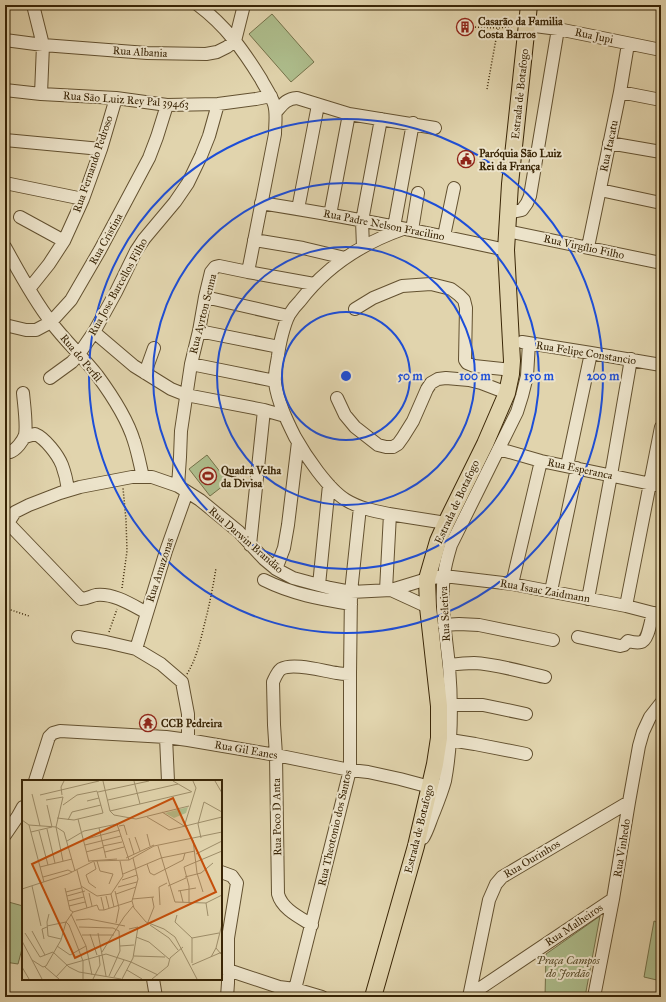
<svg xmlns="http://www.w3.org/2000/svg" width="666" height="1002" font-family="'IM FELL Great Primer',serif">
  <rect width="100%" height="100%" fill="#e1d4ad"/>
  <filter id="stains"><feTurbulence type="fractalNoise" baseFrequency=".005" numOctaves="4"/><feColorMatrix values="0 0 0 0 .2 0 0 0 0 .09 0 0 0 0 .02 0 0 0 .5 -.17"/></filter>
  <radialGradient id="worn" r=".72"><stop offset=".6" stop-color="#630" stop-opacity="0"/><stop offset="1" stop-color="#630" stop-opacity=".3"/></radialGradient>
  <!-- green -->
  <path fill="#aebe8d" stroke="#74724a" d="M272,14L314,62L291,82L249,34Z
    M207,455L228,482L210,496L189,469Z
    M5,901L23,906V945L18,964L5,962Z
    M600,916L585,997H545L546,954Z
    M654,921L661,924V981L644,977Z"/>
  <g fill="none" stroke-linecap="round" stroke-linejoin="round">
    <!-- minor casing -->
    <g stroke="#635130" stroke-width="14">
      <path id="minor" d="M33,5L43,45L41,94
        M527,25L558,29L661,50
        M5,40L43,45L147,53L206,54L217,52L227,47L235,41L244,5
        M5,90L41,94L116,98L167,105L218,104L256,99L271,96
        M620,92L661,100
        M276,112C283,104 286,99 297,98L349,114L435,128
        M5,140L101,149
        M609,143L661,152
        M5,183L83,199
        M600,190L661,203
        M261,203C343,216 425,232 506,250
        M298,209L318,105
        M508,213L522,210L527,203L530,196L558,29
        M330,215L349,114
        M20,217L64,241
        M394,227L413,123
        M403,229C363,243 326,267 300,301C296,305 292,310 289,315C284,324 279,346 278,356C277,364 274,374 275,383C278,402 286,419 295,437C305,455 328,489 346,500C359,508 374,511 389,514C408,517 427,520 446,523
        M412,230L418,193
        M507,231L661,263
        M444,236L454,188
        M254,240L303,248L345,258
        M5,247C19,272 33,299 51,322C65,341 83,357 97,375C111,394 127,418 134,441C138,453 140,465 143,477
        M363,247L362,221L381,119
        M588,247L620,92L628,44
        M248,272L314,284
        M29,289L49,264L64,241L83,199L101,149L116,98
        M205,297L288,316
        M355,309L373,298L402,286L431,284L451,289L459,295L464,300L466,308L465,360L467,363L474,366L512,370
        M5,325L26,330H36L51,322L71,300L100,250L149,158L157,137L167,105
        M199,331L279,347
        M94,332L134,366L171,389L186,395L264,410L285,416
        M522,342L591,353L661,365
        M191,364L275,381
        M145,373L154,348
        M50,378L72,362L79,354L94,332L116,292L136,251L144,239L175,202L188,183L201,156L209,136L218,104
        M337,398L345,415L355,427L378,445L386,447H393L398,444L403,437L413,421L427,389L431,383L438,379L446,378L469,380L481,383L507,393
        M25,437L35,434C45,438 58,455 62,465C65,473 67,482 68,490
        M5,449L10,452C16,450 23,441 25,435C27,425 24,404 23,393
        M499,449L541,461L661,486
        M567,466L591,353
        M178,486L180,457L181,431L191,364L199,331L205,297L211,272L215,267L219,266L248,272L275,134C275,124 277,113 274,104C271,95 265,87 261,79C243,50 226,26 198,5
        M8,523L81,599C87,599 91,596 96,595C114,593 132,605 147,613
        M5,526L8,523L15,512L29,505L60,493L80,487L132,477H152L178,486L200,500L239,532L264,559L276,569L293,578L330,588L351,592L391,590L428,607
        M250,545L264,410
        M276,569L284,548L288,525L298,442
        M264,580C292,594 320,599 351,604
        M512,584L541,461
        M319,585L329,485
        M386,590L390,514
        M391,590L427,579L444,576L512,584L626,606L653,613L661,614
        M551,591L577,468
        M588,599L611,475L631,359
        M626,606L661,427
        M444,625L459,624L479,625L553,640
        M78,637L106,642L136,649L161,664L182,682L188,714V740
        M578,637L620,646L624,645L628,641C632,642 637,643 641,642C648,641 651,620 653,613
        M136,649L166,551L187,492
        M449,665C457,664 465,663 474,663C497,664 522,672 545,677
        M451,705H483L526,714
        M166,737L168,781
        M450,740L475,744L526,754
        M35,781L49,737L53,733L60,731L166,737L188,740L276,755L350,770L368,772L400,779L430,787
        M5,835L18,816L23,807
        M423,838C428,830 430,821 434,812C438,802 442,792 445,781C452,743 452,704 449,666C446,635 440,605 444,575C445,565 448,555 451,545L517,412L522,396L527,376L529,343
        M221,872L232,876L237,883L228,938V983L227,997
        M312,925C299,917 282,909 278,894L276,755L274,725L273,682C275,678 277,672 281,669C293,662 323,671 337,673C341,674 345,674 350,674
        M222,968L279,987L295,989L322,997
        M153,979L156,997
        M295,989L350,770V674L351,592L360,507
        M476,991L613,899
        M469,997L489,900L496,884L502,877L629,802
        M594,997L613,899L629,802L639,746L643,732L650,717L661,703"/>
    </g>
    <!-- major casing -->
    <g stroke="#392506" stroke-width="18">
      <path id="major" d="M373,997L416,846L435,764L439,738V706L428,607L427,579L438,541L446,523L485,444L507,393L511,374L512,361L506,250L510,184L529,5"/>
    </g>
    <!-- path -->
    <path stroke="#392506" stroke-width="1.5" stroke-dasharray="1 2" stroke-linecap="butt" d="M472,27L498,28L514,26
      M487,89L498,28
      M122,588L127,551L126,520L123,488
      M5,608L29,616
      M109,632L117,609
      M187,674C196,659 200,643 204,626C209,607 213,587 216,568"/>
    <!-- minor -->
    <use href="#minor" stroke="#ece3ca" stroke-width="12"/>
    <!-- major -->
    <use href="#major" stroke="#e1d4ad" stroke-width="16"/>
  </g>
  <!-- distance rings -->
  <g fill="none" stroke="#1d4ed8" stroke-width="2">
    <circle cx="346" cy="376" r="64"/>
    <circle cx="346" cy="376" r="129"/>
    <circle cx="346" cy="376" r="193"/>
    <circle cx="346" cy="376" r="257"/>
  </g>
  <!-- icons -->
  <defs>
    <g id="building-ring" transform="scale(0.9)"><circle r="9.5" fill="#ece3ca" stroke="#8f2418" stroke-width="1.5"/><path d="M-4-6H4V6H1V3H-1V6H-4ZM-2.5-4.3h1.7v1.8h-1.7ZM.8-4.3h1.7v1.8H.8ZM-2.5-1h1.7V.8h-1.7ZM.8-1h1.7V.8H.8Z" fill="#8f2418"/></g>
    <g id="civic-ring" transform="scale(0.9)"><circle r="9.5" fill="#ece3ca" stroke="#8f2418" stroke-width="1.5"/><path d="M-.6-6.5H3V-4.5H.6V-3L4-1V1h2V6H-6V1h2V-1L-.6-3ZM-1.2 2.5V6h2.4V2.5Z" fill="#8f2418"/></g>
    <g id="stadium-ring" transform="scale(0.9)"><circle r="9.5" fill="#ece3ca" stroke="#8f2418" stroke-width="1.5"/><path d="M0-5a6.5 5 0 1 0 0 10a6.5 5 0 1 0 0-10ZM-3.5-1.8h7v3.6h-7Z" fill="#8f2418"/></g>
    <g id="temple-ring" transform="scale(0.9)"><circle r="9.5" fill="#ece3ca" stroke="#8f2418" stroke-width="1.5"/><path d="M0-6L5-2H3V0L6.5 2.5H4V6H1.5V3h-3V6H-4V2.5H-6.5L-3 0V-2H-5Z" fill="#8f2418"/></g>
  </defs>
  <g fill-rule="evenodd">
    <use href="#building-ring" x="465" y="27"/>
    <use href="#civic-ring" x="466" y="159"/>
    <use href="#stadium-ring" x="208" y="476"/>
    <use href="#temple-ring" x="148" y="723"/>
  </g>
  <g text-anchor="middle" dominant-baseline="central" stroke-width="4" stroke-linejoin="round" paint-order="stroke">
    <!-- poi labels -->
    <g font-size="11" font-weight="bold" fill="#392506" stroke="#ece3ca" text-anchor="start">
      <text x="478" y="21">Casarão da Familia<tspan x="478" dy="13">Costa Barros</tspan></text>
      <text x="479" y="153">Paróquia São Luiz<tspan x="479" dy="13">Rei da França</tspan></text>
      <text x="221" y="470">Quadra Velha<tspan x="221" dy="13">da Divisa</tspan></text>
      <text x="161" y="723">CCB Pedreira</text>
    </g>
    <!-- street labels -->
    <g font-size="11" fill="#392506" stroke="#ece3ca">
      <text transform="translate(594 36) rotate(12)">Rua Jupi</text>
      <text transform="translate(140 52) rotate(3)">Rua Albania</text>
      <text transform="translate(520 94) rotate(-84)">Estrada de Botafogo</text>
      <text transform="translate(126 100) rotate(4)">Rua Sāo Luiz Rey Pal 39463</text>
      <text transform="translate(609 146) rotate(-78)">Rua Itacatu</text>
      <text transform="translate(93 164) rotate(-71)">Rua Fernando Pedroso</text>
      <text transform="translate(384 225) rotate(11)">Rua Padre Nelson Fracilino</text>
      <text transform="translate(106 239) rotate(-61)">Rua Cristina</text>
      <text transform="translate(584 247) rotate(12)">Rua Virgílio Filho</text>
      <text transform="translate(118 287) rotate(-61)">Rua Jose Barcellos Filho</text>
      <text transform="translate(203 314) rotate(-76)">Rua Ayrton Senna</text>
      <text transform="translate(586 353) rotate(9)">Rua Felipe Constancio</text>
      <text transform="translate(81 358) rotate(50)">Rua do Perfil</text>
      <text transform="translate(580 469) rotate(12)">Rua Esperanca</text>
      <text transform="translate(457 502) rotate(-65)">Estrada de Botafogo</text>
      <text transform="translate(246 540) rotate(41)">Rua Darwin Brandão</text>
      <text transform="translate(160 570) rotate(-72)">Rua Amazonas</text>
      <text transform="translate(545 591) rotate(10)">Rua Isaac Zaidmann</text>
      <text transform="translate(445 614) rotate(-93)">Rua Seletiva</text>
      <text transform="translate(246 750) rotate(10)">Rua Gil Eanes</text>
      <text transform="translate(277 817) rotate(-91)">Rua Poco D Anta</text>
      <text transform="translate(335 828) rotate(-77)">Rua Theotonio dos Santos</text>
      <text transform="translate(419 829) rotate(-76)">Estrada de Botafogo</text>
      <text transform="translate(622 848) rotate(-81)">Rua Vinhedo</text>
      <text transform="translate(532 859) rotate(-31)">Rua Ourinhos</text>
      <text transform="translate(574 925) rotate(-34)">Rua Malheiros</text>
    </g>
    <!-- park labels -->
    <g font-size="11" font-style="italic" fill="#564b28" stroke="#ece3ca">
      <text x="568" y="960">Praça Campos<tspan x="568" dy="13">do Jordão</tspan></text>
    </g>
  </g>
  <!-- overview -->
  <g transform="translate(22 780)">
    <rect width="200" height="200" fill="#e1d4ad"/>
    <path d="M166,27L164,33L152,38L143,33Z" fill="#aebe8d"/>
    <path fill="none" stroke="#9e8e6a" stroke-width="1" d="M81,1L88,31L92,35L114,39L167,26M112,1L118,24M151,1L170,12M193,1L200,13M76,12L127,1M10,14L18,46M18,15L77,1M40,15L39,7L42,1M24,20L41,17L34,47L41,81M86,20L156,4M65,21L77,18M88,31L169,12M140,32L162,46M125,37L147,50L200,37M35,38L52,40L81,33L75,11L55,15L41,25M56,39L67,82M0,40L7,45L34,47L42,52L53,91M46,40L50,32L79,25M7,45L22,102M97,46L102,45L105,55M162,47L174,8L171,1M77,48L84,78M25,49L33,83M17,51L26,85M9,52L30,47L25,25M125,54L128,66M113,57L118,71M107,58L112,74M179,58L176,44L182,22L200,32M61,60L98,50M171,60L175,93L181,112M45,61L62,51L95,44L107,80M63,65L99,56M81,66L100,62M136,66L153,122L184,123L200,115M64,72L82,67M83,72L102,67M174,74L200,61M104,78L132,65M111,78L116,99L110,121L112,128L124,142L142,149L153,157L175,199M67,81L95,79M75,81L78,91L91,94L87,104M72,82L74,89L64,95L67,103L74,108M125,84L128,93L132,95L161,80L163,73M18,87L50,79M55,90L65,128M101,94L139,78L173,71M21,97L46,90L50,92M163,97L179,93L191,83M100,100L115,95M10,106L19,146M59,106L75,116L89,114L101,96L98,81M146,106L164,98M96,107L115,102M43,108L48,130L51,132M0,109L46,94L72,81L107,80L132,66L200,52M158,110L161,122M93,111L97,128L94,143M156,111L174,108M44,112L59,108M67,113L70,126M89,114L92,127M94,114L114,107M45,116L63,111M84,116L87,128M79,117L82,130M110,119L132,117M46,121L62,117M167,122V106L162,87L200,71M184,123L186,136M138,125L137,107L145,103M47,126L63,122M27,134L25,142L26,156L39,159M49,134L64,166L70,195M155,135L153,142L170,158V183M54,140L67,139L103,146M126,142L132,127L130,117M128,145L147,158L156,170M25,146L44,142L47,145L61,181V199M57,147L91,148L97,151L98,171L87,196M10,151L23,175M3,153L18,177L31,172L47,187L57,192L99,199M76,153L84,196M68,154L75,175M60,155H92M114,157L127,162L147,179M170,158L197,153M22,159L20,149L25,147M0,161L20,199M35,166L48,175L64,166M98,166L112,165M194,168L200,144M80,172L102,137L111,126M112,176L143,177M189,177L194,168L199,174M10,180L21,187L24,186L39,160L44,142L51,132L75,125L77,130H82L110,121M170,185L200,172M0,187L7,199M23,187L37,199M105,190L120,199M34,197L45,185L84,174L109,182L136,195M92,197L102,180M71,199L78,185L77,175M100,199L111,178L116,147L107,149M130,199L146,186L148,178L161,167"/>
    <path fill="#c54f0b" fill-opacity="0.15" stroke="#c54f0b" stroke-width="2" d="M151,18L194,112L53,178L10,84Z"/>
    <rect width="200" height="200" fill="none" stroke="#392506" stroke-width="2"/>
  </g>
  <circle cx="346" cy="376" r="6" fill="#1d4ed8" stroke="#ece3ca" stroke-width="2"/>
  <g font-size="12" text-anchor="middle" font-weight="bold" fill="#1d4ed8" stroke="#ece3ca" stroke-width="4" stroke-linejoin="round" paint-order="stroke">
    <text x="410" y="380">50 m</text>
    <text x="475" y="380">100 m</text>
    <text x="539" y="380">150 m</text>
    <text x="603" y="380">200 m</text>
  </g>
  <!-- margin -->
  <rect width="666" height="1002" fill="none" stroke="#e1d4ad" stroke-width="20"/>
  <rect x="6" y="6" width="654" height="990" fill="none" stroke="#392506" stroke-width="2"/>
  <rect x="10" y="10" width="646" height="982" fill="none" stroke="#392506"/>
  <rect width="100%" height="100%" filter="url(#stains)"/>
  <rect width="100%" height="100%" fill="url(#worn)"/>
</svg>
